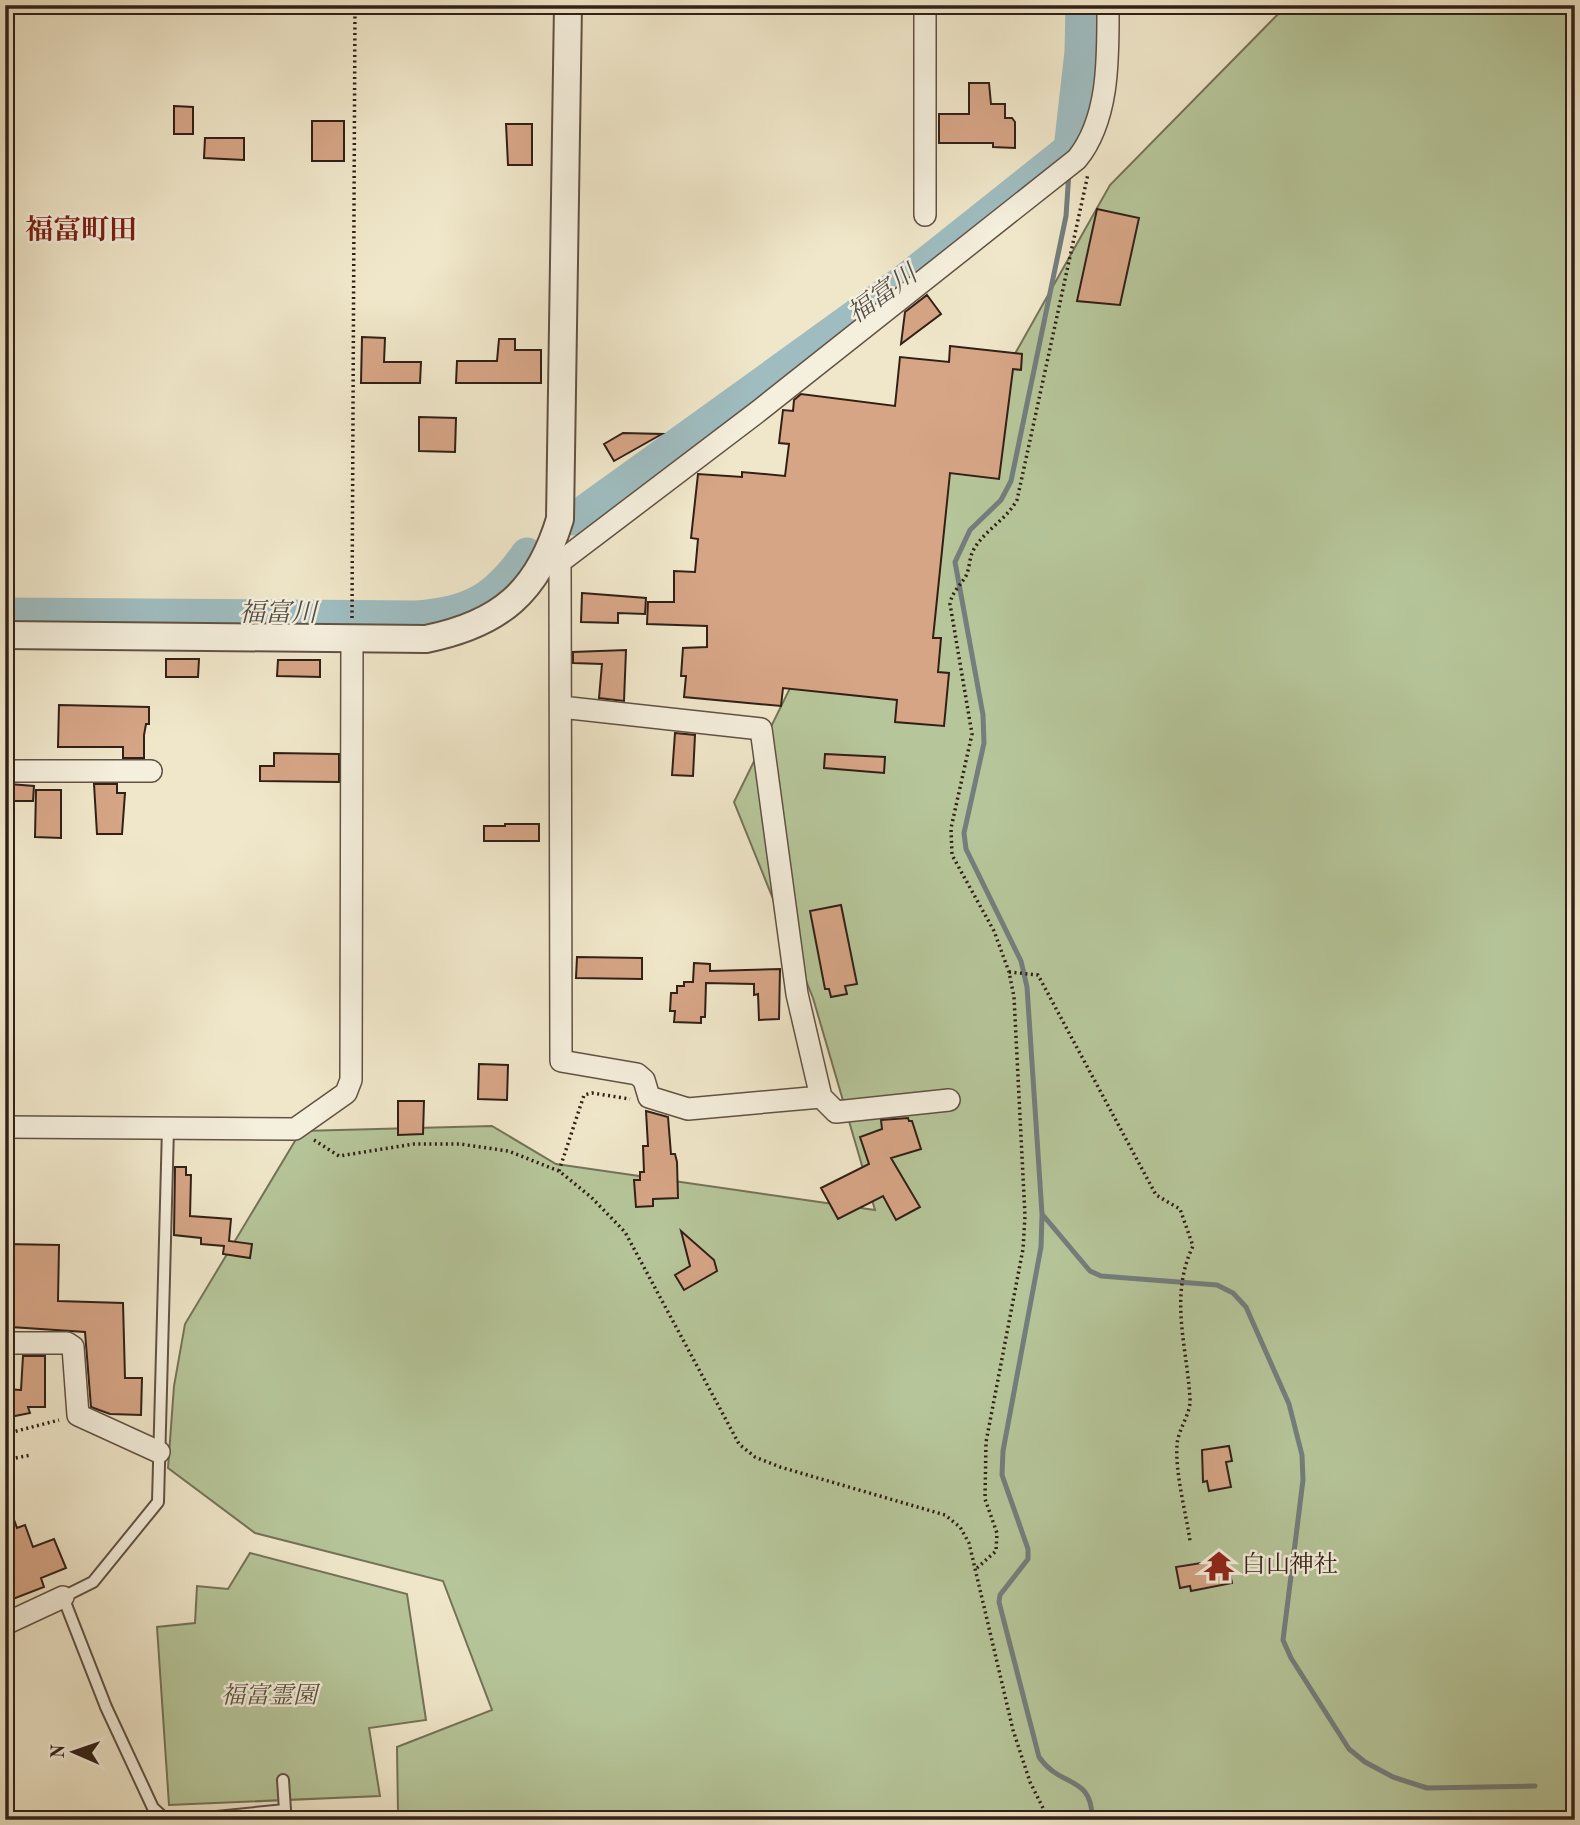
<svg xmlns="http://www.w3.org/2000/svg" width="1580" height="1825" font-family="'Old Standard TT','Noto Serif JP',serif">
  <rect width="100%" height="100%" fill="#f0e7ca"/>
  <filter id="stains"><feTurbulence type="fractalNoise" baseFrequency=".00286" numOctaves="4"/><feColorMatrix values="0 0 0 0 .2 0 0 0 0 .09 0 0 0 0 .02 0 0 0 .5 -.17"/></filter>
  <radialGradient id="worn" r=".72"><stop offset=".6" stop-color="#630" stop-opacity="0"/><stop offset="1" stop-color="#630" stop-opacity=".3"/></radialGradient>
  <!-- green -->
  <path fill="#b6c69a" stroke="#747358" stroke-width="2" d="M1287,5H1575V1820H331L398,1813L397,1747L492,1710L443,1581L255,1533L168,1468L174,1386L185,1324L301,1131L492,1126L556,1164L875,1210L813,998L734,802L822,623L994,391L1110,185Z
    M250,1553L407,1594L426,1720L369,1728L380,1796L169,1805L157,1627L195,1623L197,1586L228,1589Z"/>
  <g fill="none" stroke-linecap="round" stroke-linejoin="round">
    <!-- stream -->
    <path stroke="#737e7d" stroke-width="5" d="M1069,172L1066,216L1011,481L1001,500L970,530L955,562L983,715L984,743L964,833L966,849L1021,961L1027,987L1042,1214L1090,1271L1101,1276L1217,1285L1233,1293L1246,1307L1289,1404L1302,1455L1303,1480L1283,1640L1291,1658L1349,1749L1365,1762L1393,1777L1427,1788L1535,1786
      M1042,1215L1041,1247L1003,1451L1002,1475L1028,1549V1559L1000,1595L999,1602L1039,1757C1061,1789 1093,1774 1092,1820"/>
    <!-- river -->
    <path stroke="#9fbdc1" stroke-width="33" d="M574,519L904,281L1070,149L1081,52L1082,5
      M5,614L417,617C470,613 496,599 527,554"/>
  </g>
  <!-- building -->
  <path fill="#d6a586" stroke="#312017" stroke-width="2" d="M969,83H989L991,104H1005V118H1012L1015,122V148L993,147V143H939V114H969Z
    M174,106L193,107V134H174Z
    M312,121H344V161H312Z
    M506,124H532V165H508Z
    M205,138H244V160L204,158Z
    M1097,209L1139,218L1120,305L1077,301Z
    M927,295L941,314L901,344L905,312Z
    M362,337L385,338L384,362H421L420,383H361Z
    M499,339H515V350H541V383H456L457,361H497Z
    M950,346L1022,354L1021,370L1013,369L999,479L950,473L933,638H941L938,672L949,673L944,726L895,722L897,700L783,688L781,706L684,697L686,676H681L683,648L707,647V626L647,624L648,602H674V571L695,572L698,539L691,538L698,474L742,477V472L785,476L789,444L779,443L783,410L793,411L794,400L801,394L895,406L900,357L949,362Z
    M419,417L456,418L455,452L419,451Z
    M623,433L662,434L614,461L604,444Z
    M582,593L646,598L645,614L618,613V623L581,622Z
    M626,650L624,701L599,698L602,664L573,663V652Z
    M166,659H199L198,677H166Z
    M278,660H320V677L277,676Z
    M59,705L149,707V724H146L144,735V758H123V747H58Z
    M675,733L695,735L693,776L672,775Z
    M274,753L339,754V782L260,781V766H274Z
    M825,754L885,757L884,773L824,768Z
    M9,784L34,786L33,801H9Z
    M94,784H117V793H125L122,834H97Z
    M36,790H61V838L35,837Z
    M505,824H539V841H484V826H505Z
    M841,905L857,984L845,986L847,994L831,997L829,989H825L810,911Z
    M577,957L642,958V979L576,978Z
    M694,963L710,964V971L780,969L779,1019L759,1020L758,994L754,995V984L706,983L705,1017H701V1023L674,1022L675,1011H670L671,993H677V986H684V982H693Z
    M479,1064L508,1065L507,1100L478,1099Z
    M398,1101H424L423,1134L398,1135Z
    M646,1111L668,1117L671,1154H675L677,1162L678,1198L653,1199V1206L636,1207L634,1180H640V1172H644L643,1146H648Z
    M908,1118L909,1121H912L921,1149L891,1158L920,1207L896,1220L883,1196L838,1219L821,1188L869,1164L860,1137L882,1129L881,1120Z
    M175,1167H186V1175H191L190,1216L231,1219L229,1241L252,1244L250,1258L223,1254L224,1246L201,1244V1238L174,1235Z
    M681,1231L714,1260L717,1271L684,1290L675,1275L690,1266Z
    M5,1244L59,1245L58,1301L123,1303L125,1378H142L141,1415L110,1414L91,1407L85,1332L11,1327V1297H5Z
    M23,1356H45V1407H28L30,1413L5,1418V1389L21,1390Z
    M1229,1446L1232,1461L1226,1462L1231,1487L1209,1491L1207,1481L1203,1482L1202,1450Z
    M7,1500L17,1528L25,1525L33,1547L54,1539L66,1568L41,1578L44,1587L5,1602Z
    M1227,1559L1232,1583L1191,1591L1190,1586L1180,1588L1176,1567Z"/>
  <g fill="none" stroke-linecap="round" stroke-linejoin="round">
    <!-- service casing -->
    <g stroke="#615244" stroke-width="14">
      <path id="service" d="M166,1820L153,1808L106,1707L63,1597L93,1582L158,1502L168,1128
        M186,1820L285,1810L283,1780"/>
    </g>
    <!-- minor casing -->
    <g stroke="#615244" stroke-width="24">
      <path id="minor" d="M925,215V5
        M551,554L560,562L760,410L1077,159C1110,118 1108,56 1108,5
        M560,562L561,1061L637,1074L644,1080L649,1097L688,1109L821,1097L836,1112L949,1100
        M561,707L761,729L797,994L821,1097
        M5,771H151
        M5,1127L295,1129L346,1093L351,1080L352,638
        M5,1343H67L73,1347L78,1415L159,1452
        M5,1624L63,1597"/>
    </g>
    <!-- tertiary casing -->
    <g stroke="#615244" stroke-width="30">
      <path id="tertiary" d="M5,635L426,639C500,624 538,592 560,519L568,5"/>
    </g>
    <!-- path -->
    <path stroke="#312017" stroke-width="3.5" stroke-dasharray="2 3.5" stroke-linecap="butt" d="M352,618L355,5
      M1009,972L1038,975L1156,1195L1180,1209L1193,1246C1169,1296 1187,1346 1190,1399C1191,1414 1178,1429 1177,1445C1175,1473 1186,1513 1190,1541
      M314,1140L339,1156L414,1144H460L508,1151L559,1171L591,1197L625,1232L739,1444L755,1457L780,1467L945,1515L960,1527L969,1543L1013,1730L1030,1782L1049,1820
      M559,1171L584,1095L592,1093L630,1099
      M5,1434L59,1420
      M5,1460L31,1455
      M977,1568L996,1551L997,1533L985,1499L986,1442L1023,1249L1025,1216L1014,997L1009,972L994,931L952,855L951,828L972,734L950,604C952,592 960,586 966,576C970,568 969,557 974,549C985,530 1006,520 1017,500L1088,174"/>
    <!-- service -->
    <use href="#service" stroke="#f5efdd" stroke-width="10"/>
    <!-- minor -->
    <use href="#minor" stroke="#f5efdd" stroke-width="21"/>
    <!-- tertiary -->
    <use href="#tertiary" stroke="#f5efdd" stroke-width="26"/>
  </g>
  <!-- icons -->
  <defs>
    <g id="temple-bare" transform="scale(2.415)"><path d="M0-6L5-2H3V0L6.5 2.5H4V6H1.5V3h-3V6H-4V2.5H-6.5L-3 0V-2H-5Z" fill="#8f2418" stroke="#f5efdd" stroke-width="2.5" paint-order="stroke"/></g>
  </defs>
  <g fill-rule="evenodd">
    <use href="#temple-bare" x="1219" y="1566"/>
  </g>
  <g text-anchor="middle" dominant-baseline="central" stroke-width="5" stroke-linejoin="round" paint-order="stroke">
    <!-- poi labels -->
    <g font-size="24" fill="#312017" stroke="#f5efdd" text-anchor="start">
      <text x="1242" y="1566">白山神社</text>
    </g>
    <!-- park labels -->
    <g font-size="24" font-style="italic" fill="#59523e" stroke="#f5efdd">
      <text x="269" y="1697">福富霊園</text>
    </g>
    <!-- water labels -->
    <g font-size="26" font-style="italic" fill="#524f4a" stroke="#f5efdd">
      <text transform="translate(883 295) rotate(-36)">福富川</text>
      <text x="278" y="614">福富川</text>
    </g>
    <!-- quarter labels -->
    <g font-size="28" font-weight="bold" fill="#7a1f14" stroke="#f5efdd">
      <text x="81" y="232">福富町田</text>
    </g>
  </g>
  <!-- margin -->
  <rect width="1580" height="1825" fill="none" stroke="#f0e7ca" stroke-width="28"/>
  <rect x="7" y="7" width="1566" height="1811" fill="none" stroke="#312017" stroke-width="3.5"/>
  <rect x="14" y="14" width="1552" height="1797" fill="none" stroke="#312017" stroke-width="2"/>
  <!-- north arrow -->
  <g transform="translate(74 1752) rotate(272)" stroke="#f5efdd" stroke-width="5" paint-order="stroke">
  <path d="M0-5L12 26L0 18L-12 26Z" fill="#312017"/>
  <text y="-10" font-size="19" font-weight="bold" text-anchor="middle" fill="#312017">N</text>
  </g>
  <rect width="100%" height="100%" filter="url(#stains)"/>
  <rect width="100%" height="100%" fill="url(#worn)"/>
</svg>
